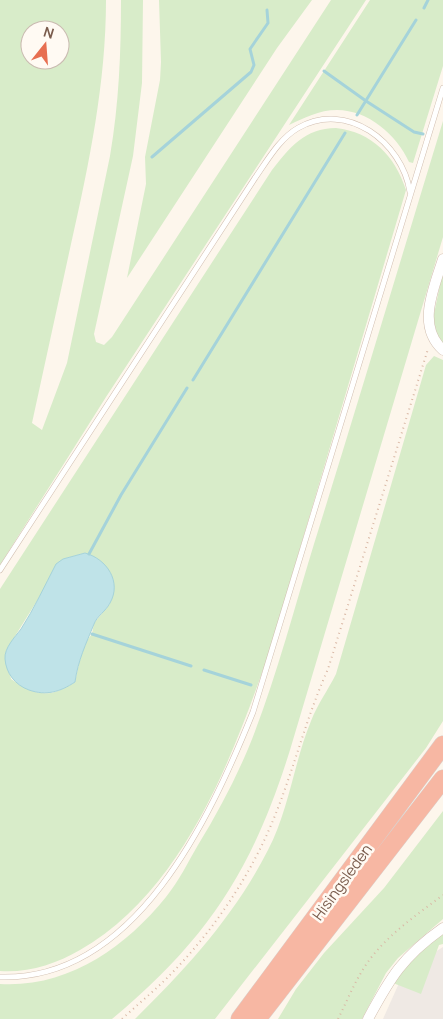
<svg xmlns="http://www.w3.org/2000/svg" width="443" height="1019" font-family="Manrope,sans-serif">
  <rect width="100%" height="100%" fill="#fdf6ec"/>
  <!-- industrial -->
  <path fill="#efe9e4" d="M443,947V1019H383L404,972Z"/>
  <!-- green -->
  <path fill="#d8ecc9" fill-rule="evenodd" d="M0,0H106C106,83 89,164 71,244C58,304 45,363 32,423L42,430L67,363L110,156C119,104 121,52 121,0H143L142,83L133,156L94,334L96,342L104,345L112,337L331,0H366L106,397L0,565ZM30,30H60V60H30Z
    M159,0H312L277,48L127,278L146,184L145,157L160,80L161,62Z
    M370,0H443V66L413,163L409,162C397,135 368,110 337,110C319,110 304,118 289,125Z
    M443,121V237L290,750C253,869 208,939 112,1019H0V984C67,988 125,948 166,897C179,881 188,862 198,845C217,814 234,782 248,749C275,683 293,612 314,544C358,403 400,262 443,121Z
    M336,128C372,132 395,156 406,190L269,653C232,759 183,891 80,950C56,964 28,973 0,971V589L272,170C289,148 305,128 336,128ZM85,553L110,604L94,623L92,634L83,645L75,682C50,699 35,696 11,679L9,670L12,641L63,559Z
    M443,271V346L432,323Z
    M434,356L443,360V721L426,748L215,1019H135C187,968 235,915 268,850C289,810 294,762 311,721C317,705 328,690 336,674L426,365Z
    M443,811V919L398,958L386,973L362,1019H278L296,989L324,953L384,888Z
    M443,932V944L439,945L421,994L393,983L405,964Z"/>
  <!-- water -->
  <path fill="#bfe3e8" stroke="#a5d3da" d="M85,553C107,559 122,582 110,603C106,611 97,616 94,624C86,644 78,660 75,682C60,692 46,696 29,690C15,685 6,673 5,659C4,648 15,637 21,629C34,609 45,585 56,564L63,559Z"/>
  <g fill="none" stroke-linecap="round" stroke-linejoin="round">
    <!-- stream -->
    <path stroke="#a5d3da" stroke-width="3" d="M424,8L428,0
      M324,71L366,101L414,132L423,134
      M357,115L416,20
      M152,157L251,72L254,65L250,49L268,23L267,10
      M193,380L345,133
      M89,554L121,495L187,388
      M92,634L191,666
      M204,670L251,685"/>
    <!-- lane casing -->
    <g stroke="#d1beb0" stroke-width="6">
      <path id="lane" d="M0,570L255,178C267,161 279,139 298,128C347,100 402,142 410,192
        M0,977C136,981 210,818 253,712L443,88"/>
    </g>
    <!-- street casing -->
    <g stroke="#d1beb0" stroke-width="11">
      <path id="street" d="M443,259C434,288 416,326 443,350
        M368,1019C390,978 403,956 443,928"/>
    </g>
    <!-- highway casing -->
    <g stroke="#dad1cd" stroke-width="19">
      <path id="highway" d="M240,1019L443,745
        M257,1019L443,779"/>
    </g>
    <!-- path -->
    <path stroke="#d9b8a5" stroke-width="2" stroke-dasharray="1 4" stroke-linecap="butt" d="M122,1019C137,1005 153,992 167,978C212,933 250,877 274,818C294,769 306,718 328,669L428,349
      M338,1019C346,1003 353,986 362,971C381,939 414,917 443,895"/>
    <!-- lane -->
    <use href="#lane" stroke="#fff" stroke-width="5"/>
    <!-- street -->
    <use href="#street" stroke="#fff" stroke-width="10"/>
    <!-- highway -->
    <use href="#highway" stroke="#f7b7a3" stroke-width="18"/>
  </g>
  <g text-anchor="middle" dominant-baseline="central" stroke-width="5" stroke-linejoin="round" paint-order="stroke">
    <!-- street labels -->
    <g font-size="15" fill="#7a5c4d" stroke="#fffaf3">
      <text transform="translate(342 882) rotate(-54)">Hisingsleden</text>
    </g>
  </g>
  <!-- north arrow -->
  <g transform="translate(45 45) rotate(17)"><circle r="24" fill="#fffaf3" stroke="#cabbb1"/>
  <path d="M0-4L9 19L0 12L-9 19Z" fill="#e76f51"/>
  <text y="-8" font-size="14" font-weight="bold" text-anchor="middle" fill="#7a5c4d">N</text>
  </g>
</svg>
